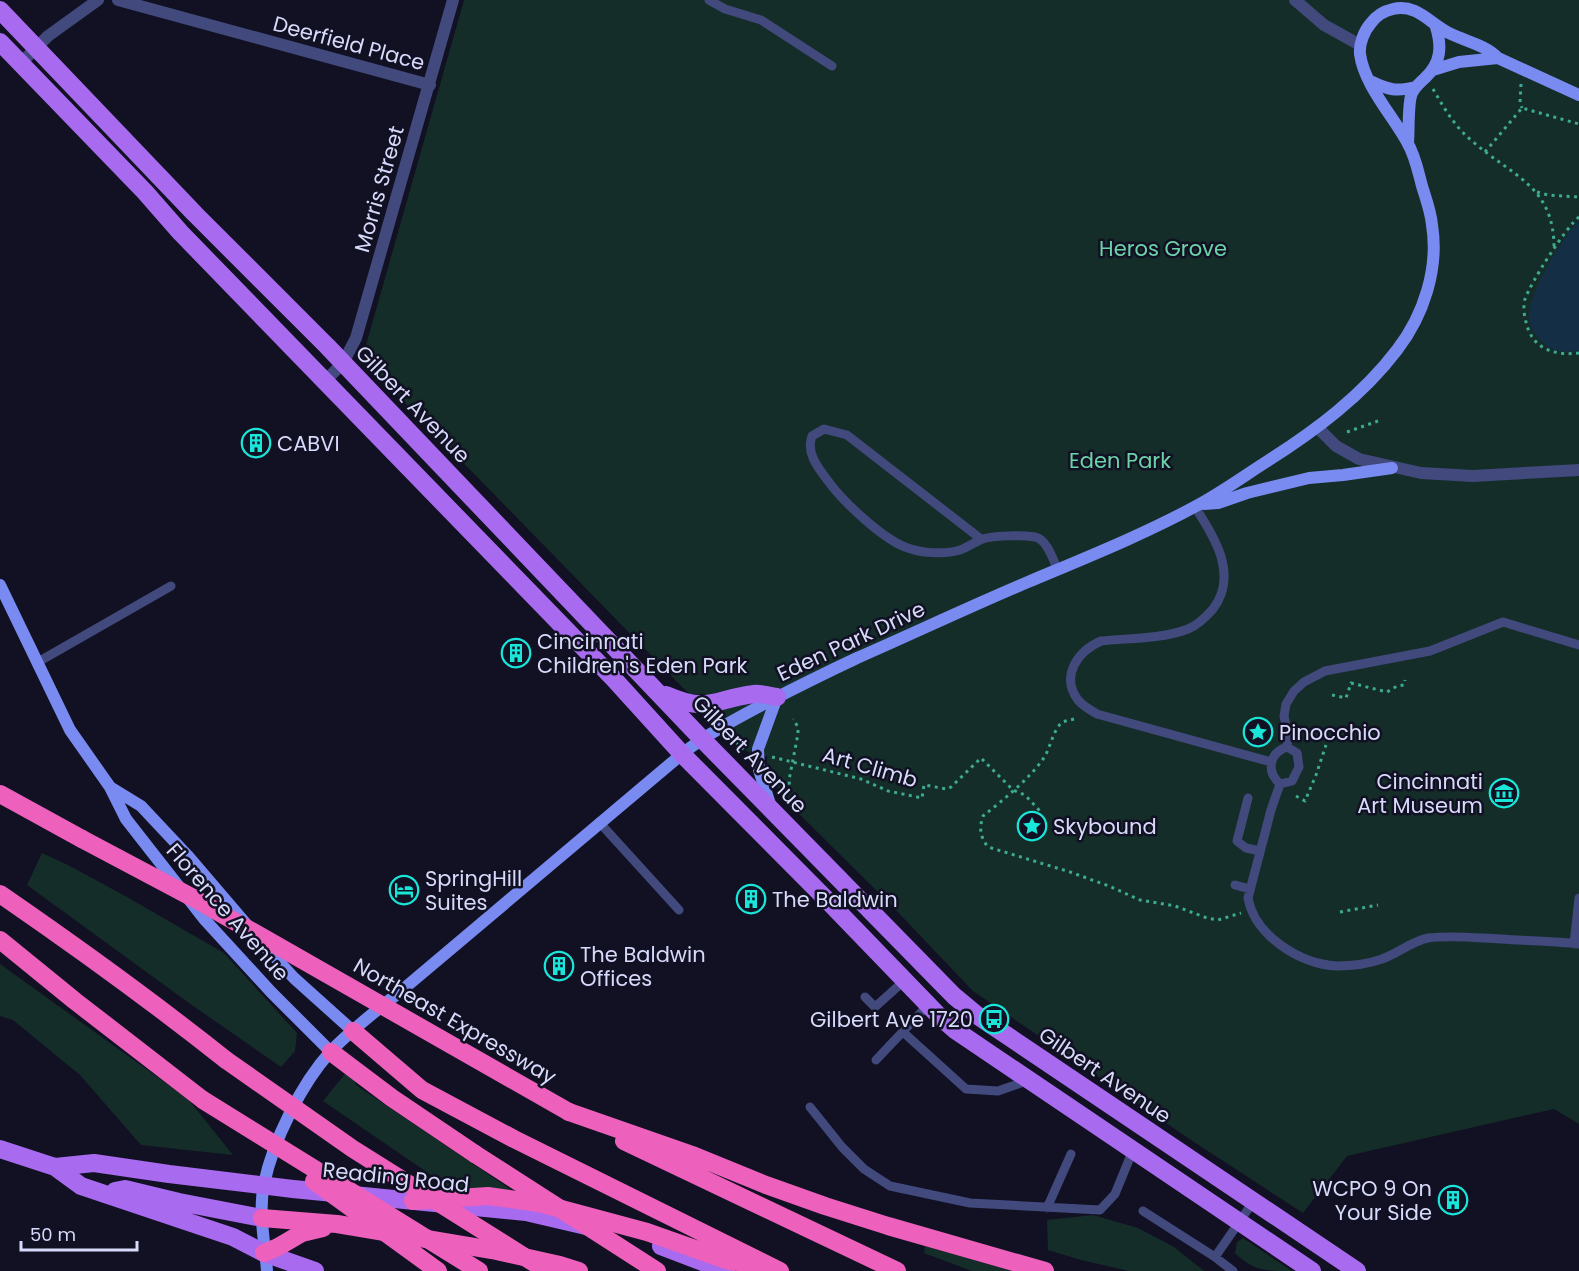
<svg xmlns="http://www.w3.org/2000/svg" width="1579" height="1271" font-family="Poppins,sans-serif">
  <rect width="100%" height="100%" fill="#111123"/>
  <!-- green -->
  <path fill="#152d28" d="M464,0H1579V1124L1554,1109L1347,1156L1303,1213L1194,1142L973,991L892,906L784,799L769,775L767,767V756L752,755L736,742L704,710V694L692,695L686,691L362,359Z
    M42,853L68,865L127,897L224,953L297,1033L295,1051L281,1067L189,1003L27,885Z
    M0,964L188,1099L233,1155L141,1145L80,1075L13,1020L0,1016Z
    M345,1074L354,1079L356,1085L516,1193L453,1190L323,1101Z
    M1093,1215L1138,1228L1174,1247L1204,1271H1129L1081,1260L1048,1250L1047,1220Z
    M1243,1238L1292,1271C1265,1271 1254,1271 1235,1253L1237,1242Z
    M925,1246L1011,1271H972L924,1253Z"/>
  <!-- water -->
  <path fill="#142e45" d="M1579,221V351C1564,353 1551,352 1540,340C1535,334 1530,327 1529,320C1525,298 1563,236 1579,221Z"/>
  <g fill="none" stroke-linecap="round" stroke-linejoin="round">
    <!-- path -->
    <path stroke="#3daa91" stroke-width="3" stroke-dasharray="3 4.5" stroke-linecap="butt" d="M1521,84L1520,103L1522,108
      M1433,89C1444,108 1455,127 1472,141C1513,177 1555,186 1554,250
      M1485,152L1522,108L1579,124
      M1537,192L1548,195L1579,197
      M1579,217C1566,227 1531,282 1525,299C1523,305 1524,315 1526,322C1532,349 1554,356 1579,353
      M1347,432L1378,421
      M1332,695L1346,698L1351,683L1387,692L1397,686L1404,685L1405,680
      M1074,719L1062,722C1053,731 1051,745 1045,756C1031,778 1003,800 983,816C979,828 980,837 988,847L1070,872L1109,886L1140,900L1175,906L1207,918L1218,920L1241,913
      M736,742L745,751
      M772,757L861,779L888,791L922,798L924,785L947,789L951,787L981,758L1013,790L1025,795L1040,811
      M1296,796L1305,801L1316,775L1326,745
      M791,807L789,780L798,734V727L793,719
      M1340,912L1378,905"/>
    <!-- lane -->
    <path stroke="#41497d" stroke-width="9" d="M709,0L725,9L761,20L832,66
      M1195,507C1214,536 1239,575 1213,609C1206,617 1198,625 1188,629C1162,639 1129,638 1101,641C1078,651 1060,676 1078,700C1083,706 1090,710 1097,714L1271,762
      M981,539L847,435L824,429L812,436C805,455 821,471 831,485C846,504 882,538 905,547C920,553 944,555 960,550C967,548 973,543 980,540C991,535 1023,535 1035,537C1047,539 1053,560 1058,570
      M38,662L171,586
      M1287,747L1288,736L1284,716L1286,704L1294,691L1304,682L1325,671L1430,651L1503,622L1579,645
      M1287,747L1297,753L1299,767L1292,781L1280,784C1266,771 1269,753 1287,747Z
      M1280,784L1271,810L1248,898C1255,936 1300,964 1337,966C1351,966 1368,964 1382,959C1397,954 1412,941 1428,938C1452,935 1477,938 1501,939C1527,941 1553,941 1579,944
      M1248,798L1237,841L1246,848L1260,851
      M599,822L679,910
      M1235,885L1250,889
      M1574,944L1579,898
      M865,997L875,1007L905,980
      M903,1032L966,1089L998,1091L1029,1080
      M876,1060L928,1005
      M810,1107L842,1147L864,1169L890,1186L970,1203L1100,1210L1115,1194L1133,1150
      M1047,1208L1071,1154
      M1143,1211L1215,1257L1253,1202
      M1215,1257L1233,1271"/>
    <!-- street -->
    <path stroke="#41497d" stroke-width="12" d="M118,0L430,85
      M1295,0L1324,25L1360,45
      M20,64L48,36L98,0
      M326,380L343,363L356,338L453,0
      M1317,427L1336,446L1359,459L1421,473L1473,476L1579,470"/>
    <!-- secondary -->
    <path stroke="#798af0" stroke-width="12" d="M1433,70L1459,62L1498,58
      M1370,81C1389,90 1396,92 1416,87
      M1408,143C1409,130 1408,107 1411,96C1413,88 1420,83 1425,78C1441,63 1442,47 1436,27
      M1204,504L1218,503L1247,493L1309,478L1343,475L1392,468
      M0,585L70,730L110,787L126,819L205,920L271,992L331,1052
      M110,787L141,806L187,855L246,924
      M770,804L759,770L758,749L777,697
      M261,942L294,978L353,1031
      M267,1271C265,1243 258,1213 264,1184C273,1141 301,1084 331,1051C352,1029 377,1010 401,991L682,754C707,734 734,720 762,705C793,689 825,673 857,658C914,633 971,606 1028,582C1085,558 1145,534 1198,505C1222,492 1244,476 1266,462C1315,431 1362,396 1397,350C1424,315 1439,268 1432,225C1431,212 1426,199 1422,186C1418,171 1415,155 1407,142C1393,116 1364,85 1360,54C1359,44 1364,31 1371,23C1376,16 1384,11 1393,9C1417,3 1431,25 1451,34C1468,42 1485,45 1498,58L1579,95"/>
    <!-- primary -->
    <path stroke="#a86bef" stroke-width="18" d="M0,10L195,214L327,346L701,738L954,996L978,1016L1357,1271
      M0,42L145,192L180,232L613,678L682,754L825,898L940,1017L955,1030L1312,1271
      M666,695C710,714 713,699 754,694C761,693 770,696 777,697
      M0,1149L55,1167L81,1186L233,1237L264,1253L315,1271
      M55,1167L94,1163L169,1174L293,1189L526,1212L586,1226
      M115,1191L125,1189L179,1202L262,1218
      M661,1246L726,1271"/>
    <!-- highway -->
    <path stroke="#ed60bb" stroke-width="18" d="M0,794L82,839
      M0,894C77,947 153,1002 226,1060
      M0,940L75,1001L203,1100
      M353,1031L422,1090L514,1139L780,1271
      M331,1052L392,1098L475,1154
      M569,1112L695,1156L766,1185L825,1206L888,1226L1045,1271
      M624,1141L897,1271
      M413,1201L488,1196L539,1203L647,1232L729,1261L755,1264
      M262,1218L337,1224L492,1250L560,1265L579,1271
      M264,1253L278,1247L302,1233L323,1228"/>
    <!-- highway-bridge -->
    <path stroke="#ed60bb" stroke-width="18" d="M82,839L197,900L569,1112
      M226,1060L353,1149L547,1271
      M203,1100L479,1271
      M475,1154L657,1271
      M314,1181L438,1271"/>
  </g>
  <!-- icons -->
  <defs>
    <g id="building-ring" transform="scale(1.5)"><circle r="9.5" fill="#111123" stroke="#19e5d8" stroke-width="1.5"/><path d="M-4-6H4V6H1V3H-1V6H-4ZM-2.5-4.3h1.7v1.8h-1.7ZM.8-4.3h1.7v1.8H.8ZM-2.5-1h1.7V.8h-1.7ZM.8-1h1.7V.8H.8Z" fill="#19e5d8"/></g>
    <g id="sight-ring" transform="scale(1.5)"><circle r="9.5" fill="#111123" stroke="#19e5d8" stroke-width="1.5"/><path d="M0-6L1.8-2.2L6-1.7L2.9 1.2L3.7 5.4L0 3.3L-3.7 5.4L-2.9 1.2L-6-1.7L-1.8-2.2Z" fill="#19e5d8"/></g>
    <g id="museum-ring" transform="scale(1.5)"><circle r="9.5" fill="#111123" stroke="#19e5d8" stroke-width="1.5"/><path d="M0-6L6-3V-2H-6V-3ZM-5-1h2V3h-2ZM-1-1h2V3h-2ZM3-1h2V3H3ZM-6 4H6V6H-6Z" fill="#19e5d8"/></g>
    <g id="hotel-ring" transform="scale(1.5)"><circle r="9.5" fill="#111123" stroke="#19e5d8" stroke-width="1.5"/><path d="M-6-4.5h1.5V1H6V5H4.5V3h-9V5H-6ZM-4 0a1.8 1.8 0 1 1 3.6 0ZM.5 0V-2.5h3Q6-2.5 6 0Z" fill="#19e5d8"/></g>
    <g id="bus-ring" transform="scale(1.5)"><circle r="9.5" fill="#111123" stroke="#19e5d8" stroke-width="1.5"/><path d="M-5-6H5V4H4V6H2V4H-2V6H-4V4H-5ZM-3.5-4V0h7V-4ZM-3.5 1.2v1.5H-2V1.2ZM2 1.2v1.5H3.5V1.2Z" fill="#19e5d8"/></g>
  </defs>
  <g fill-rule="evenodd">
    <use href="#building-ring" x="256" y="443"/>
    <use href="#building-ring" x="516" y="653"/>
    <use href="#sight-ring" x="1258" y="732"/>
    <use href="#museum-ring" x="1504" y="793"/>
    <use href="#sight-ring" x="1032" y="826"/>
    <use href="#hotel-ring" x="404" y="890"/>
    <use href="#building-ring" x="751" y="899"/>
    <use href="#building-ring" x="559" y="966"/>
    <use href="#bus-ring" x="994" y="1019"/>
    <use href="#building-ring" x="1453" y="1200"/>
  </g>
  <g text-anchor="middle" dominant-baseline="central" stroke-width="5" stroke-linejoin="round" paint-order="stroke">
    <!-- street labels -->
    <g font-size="21" fill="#d8dafb" stroke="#111123">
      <text transform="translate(349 43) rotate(15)">Deerfield Place</text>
      <text transform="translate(379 189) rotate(-74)">Morris Street</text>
      <text transform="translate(413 404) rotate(46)">Gilbert Avenue</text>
      <text transform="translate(851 641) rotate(-25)">Eden Park Drive</text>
      <text transform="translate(750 754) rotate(46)">Gilbert Avenue</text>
      <text transform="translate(870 767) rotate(16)">Art Climb</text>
      <text transform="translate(228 912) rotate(49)">Florence Avenue</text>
      <text transform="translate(455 1021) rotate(30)">Northeast Expressway</text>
      <text transform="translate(1105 1075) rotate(34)">Gilbert Avenue</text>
      <text transform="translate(396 1177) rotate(6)">Reading Road</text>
    </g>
    <!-- park labels -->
    <g font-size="21" fill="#6cd3a8" stroke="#111123">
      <text x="1163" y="248">Heros Grove</text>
      <text x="1120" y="460">Eden Park</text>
    </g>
    <!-- poi labels -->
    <g font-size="21" fill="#d8dafb" stroke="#111123" text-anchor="start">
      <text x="277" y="443">CABVI</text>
      <text x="537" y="641">Cincinnati<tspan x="537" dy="24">Children's Eden Park</tspan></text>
      <text x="1279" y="732">Pinocchio</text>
      <text x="1483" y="781" text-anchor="end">Cincinnati<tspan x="1483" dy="24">Art Museum</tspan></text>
      <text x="1053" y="826">Skybound</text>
      <text x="425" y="878">SpringHill<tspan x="425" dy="24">Suites</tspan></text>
      <text x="772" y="899">The Baldwin</text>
      <text x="580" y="954">The Baldwin<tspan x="580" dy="24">Offices</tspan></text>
      <text x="973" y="1019" text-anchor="end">Gilbert Ave 1720</text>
      <text x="1432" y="1188" text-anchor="end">WCPO 9 On<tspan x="1432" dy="24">Your Side</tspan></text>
    </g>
  </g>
  <!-- scale -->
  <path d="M21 1241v9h116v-9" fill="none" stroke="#d8dafb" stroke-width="3"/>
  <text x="30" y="1241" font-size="18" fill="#d8dafb" stroke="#111123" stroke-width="4.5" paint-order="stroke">50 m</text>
</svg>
